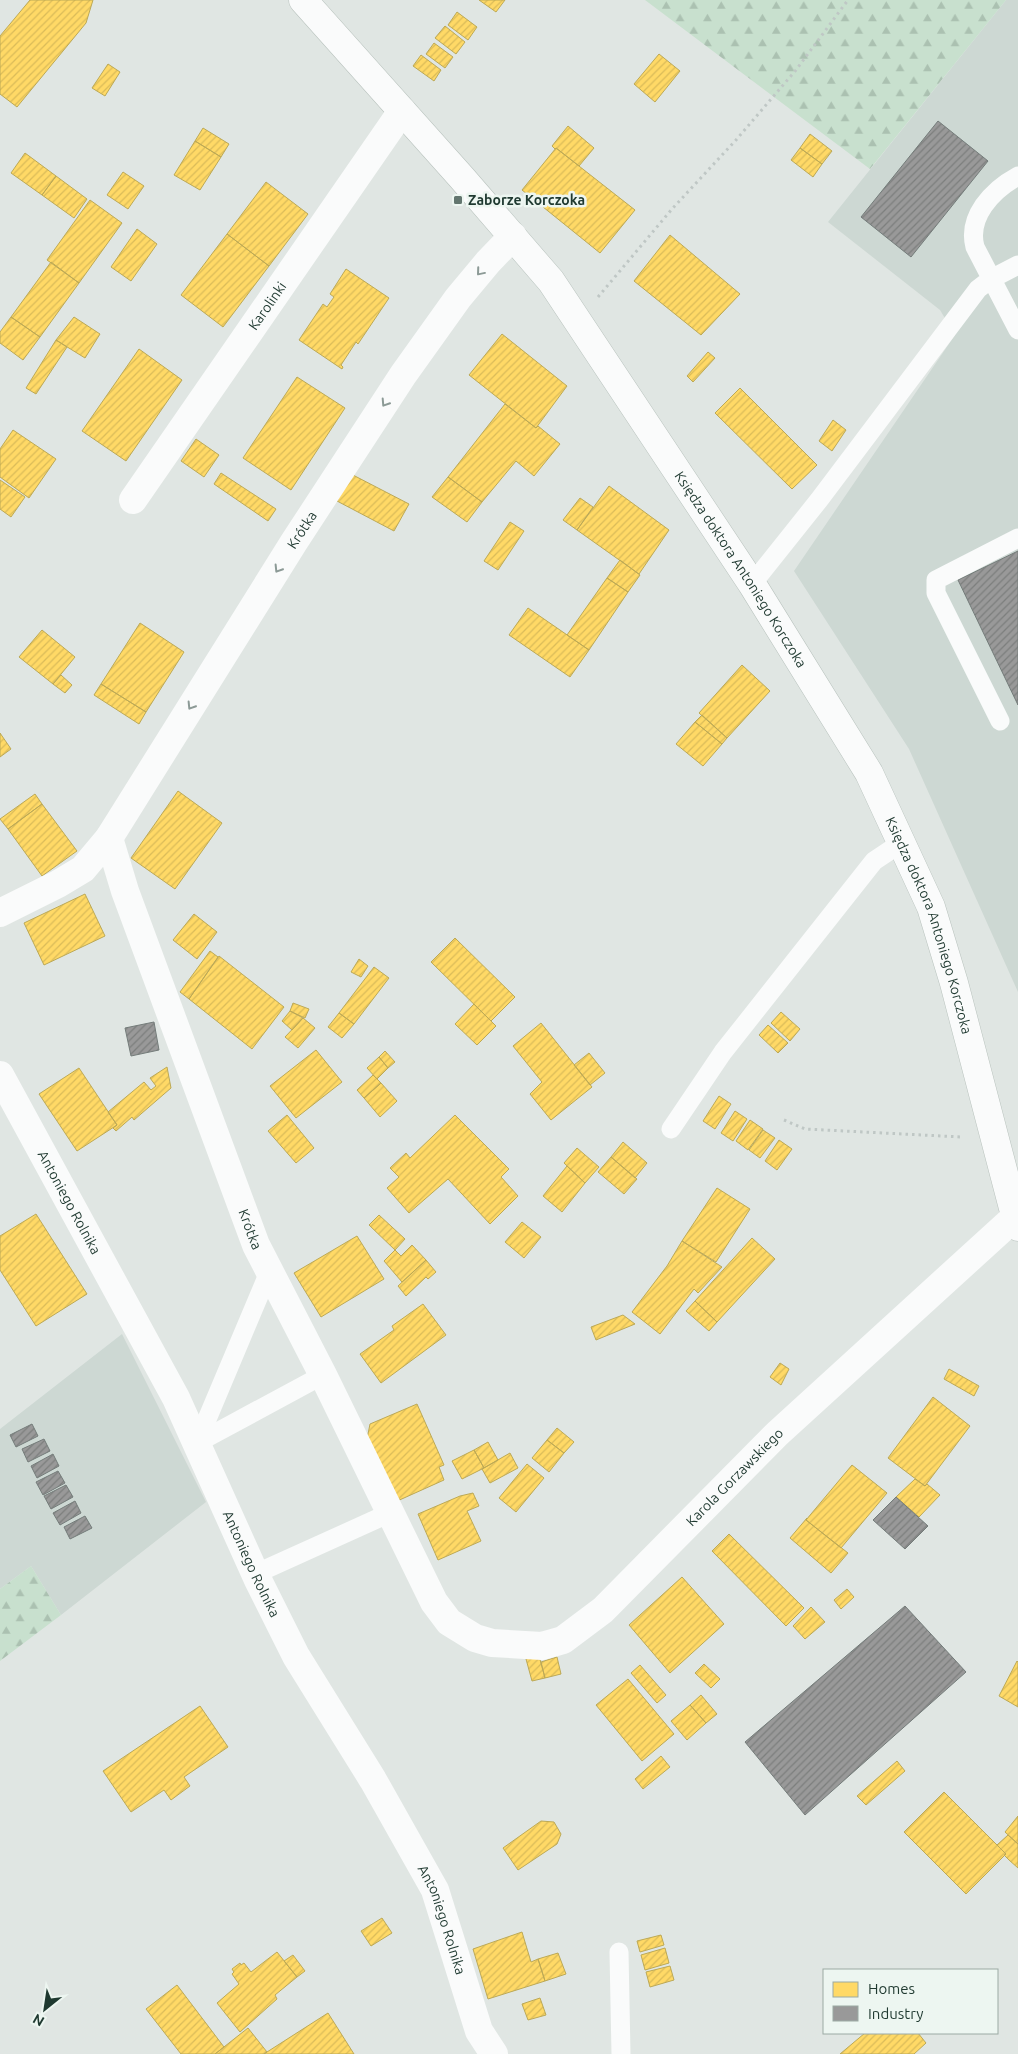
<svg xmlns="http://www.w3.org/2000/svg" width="1018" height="2054" font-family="Ubuntu,sans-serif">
  <defs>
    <pattern id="forest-firs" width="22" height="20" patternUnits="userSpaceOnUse" patternTransform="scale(1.25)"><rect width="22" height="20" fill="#c8e0ce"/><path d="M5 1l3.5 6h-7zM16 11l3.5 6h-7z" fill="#abc1b1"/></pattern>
    <pattern id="homes-hatch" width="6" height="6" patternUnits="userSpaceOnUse" patternTransform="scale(1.25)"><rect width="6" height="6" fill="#ffd966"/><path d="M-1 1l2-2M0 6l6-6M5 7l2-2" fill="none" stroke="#dabb59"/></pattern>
    <pattern id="industry-hatch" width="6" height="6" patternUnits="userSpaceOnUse" patternTransform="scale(1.25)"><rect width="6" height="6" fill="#999"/><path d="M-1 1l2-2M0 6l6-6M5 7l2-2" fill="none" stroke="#7c7e7d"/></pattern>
  </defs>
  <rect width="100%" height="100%" fill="#e0e6e3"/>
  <!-- built -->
  <path fill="#cdd8d3" d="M1006,0H1018V992L909,749L794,571L955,335L940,310L828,222Z
    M122,1334L206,1502L61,1615L31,1566L0,1589V1429Z"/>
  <!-- forest -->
  <path fill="url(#forest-firs)" d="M645,0H1006L870,169Z
    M31,1566L61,1615L0,1661V1589Z"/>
  <!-- homes -->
  <path fill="url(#homes-hatch)" stroke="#bca956" d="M30,0H93L86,23L17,107L0,94V36Z
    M479,0H505L496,12Z
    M457,12L477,27L468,40L448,25Z
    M445,26L465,42L456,54L435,38Z
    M434,43L453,57L445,68L426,54Z
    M659,54L680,71L655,102L634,84Z
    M421,55L441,70L434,81L413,66Z
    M108,64L120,72L105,96L92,88Z
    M568,126L594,148L579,166L556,148L555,149L552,146Z
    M203,128L229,144L221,157L195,141Z
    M810,134L832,151L822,164L800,148Z
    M195,141L221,157L200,190L174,175Z
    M556,148L635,210L600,253L522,190Z
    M800,148L822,164L813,177L791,160Z
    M25,153L56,176L42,195L11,173Z
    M123,172L144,186L128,209L107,195Z
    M56,176L87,199L74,218L42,195Z
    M266,182L308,214L269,266L227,234Z
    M90,200L122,223L79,283L47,260Z
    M137,229L157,244L131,281L111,267Z
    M227,234L269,266L223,327L181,295Z
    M670,235L740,294L701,335L634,281Z
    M51,262L79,283L40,337L11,317Z
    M346,269L389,298L358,344L356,342L341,365L343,367L342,369L299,340L323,304L327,307L334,297L330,294Z
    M11,317L40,337L23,360L0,343V332Z
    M74,317L100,334L85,358L56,340Z
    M502,334L567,386L536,428L469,375Z
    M56,340L67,347L36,394L26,388Z
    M139,349L182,380L126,461L82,431Z
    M708,352L715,358L693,382L687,376Z
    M297,377L345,408L291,490L243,458Z
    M740,388L817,465L792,489L715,413Z
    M505,404L536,428L538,426L560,444L534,476L516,461L482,502L448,477Z
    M833,420L846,430L832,451L819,441Z
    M13,430L56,459L29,498L0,477V449Z
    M196,439L219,455L204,477L181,461Z
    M221,473L276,509L268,521L214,484Z
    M351,474L409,504L394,531L337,501Z
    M448,477L482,502L467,522L432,497Z
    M0,480L25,497L11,517L0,509Z
    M609,486L669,530L639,574L577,530Z
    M580,498L593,507L577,530L563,520Z
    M510,522L524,531L498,570L484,561Z
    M620,560L640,575L628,592L607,578Z
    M607,578L628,592L589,650L567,635Z
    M528,608L589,650L570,677L509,635Z
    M140,623L184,652L146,712L101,684Z
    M42,630L75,657L53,684L19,657Z
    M742,665L770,691L727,738L699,713Z
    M61,675L72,685L65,693L53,684Z
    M101,684L146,712L139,724L94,695Z
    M702,715L727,738L722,744L695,722Z
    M695,722L722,744L703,766L676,744Z
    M0,733L11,749L0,757Z
    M178,791L222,823L175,889L131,858Z
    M35,794L42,804L8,829L0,819Z
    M42,804L77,851L42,876L8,829Z
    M85,894L105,936L44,965L24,923Z
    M194,914L217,932L197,959L173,940Z
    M455,938L515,997L491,1021L431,962Z
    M210,951L218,957L189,999L180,992Z
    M219,956L284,1007L252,1049L189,999Z
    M359,959L368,966L361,977L351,972Z
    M374,967L389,978L354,1024L339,1013Z
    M293,1003L309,1009L305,1018L290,1011Z
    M474,1004L496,1026L477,1045L455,1024Z
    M290,1011L303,1018L292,1030L282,1021Z
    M781,1012L800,1029L790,1041L771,1023Z
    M339,1013L354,1024L342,1038L328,1027Z
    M303,1018L315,1028L298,1048L285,1037Z
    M541,1023L592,1087L551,1120L530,1094L542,1082L513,1046Z
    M768,1025L788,1043L778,1053L759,1035Z
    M316,1050L342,1082L296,1118L270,1086Z
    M385,1051L395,1062L388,1068L379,1057Z
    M589,1053L605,1073L590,1085L574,1065Z
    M379,1057L388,1068L377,1079L367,1068Z
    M167,1067L171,1088L134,1120L132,1117L116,1131L113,1128L117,1125L108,1112L144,1082L151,1090L156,1086L150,1078Z
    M79,1068L117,1125L77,1151L39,1094Z
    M373,1075L381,1083L364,1098L357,1090Z
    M381,1083L397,1101L380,1117L364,1098Z
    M719,1096L731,1104L715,1129L703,1121Z
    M735,1111L747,1119L733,1141L721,1133Z
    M287,1115L314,1148L296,1163L268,1131Z
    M455,1115L509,1169L501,1177L518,1196L490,1224L448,1179L409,1213L387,1188L399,1177L390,1168L406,1153L410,1158Z
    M750,1120L763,1129L748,1150L736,1141Z
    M763,1130L775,1138L760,1158L749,1150Z
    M779,1140L792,1149L777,1170L765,1161Z
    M623,1142L647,1163L635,1178L611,1157Z
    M577,1148L599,1167L585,1183L564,1163Z
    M611,1157L637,1179L624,1194L598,1172Z
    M567,1166L585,1183L562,1212L543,1196Z
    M717,1188L750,1209L716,1262L682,1241Z
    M36,1214L87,1294L36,1326L0,1270V1236Z
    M379,1215L405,1239L395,1250L369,1225Z
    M522,1222L541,1237L524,1258L505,1242Z
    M357,1236L384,1279L321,1317L294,1273Z
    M752,1238L775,1259L717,1322L695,1301Z
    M682,1241L722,1267L698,1293L694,1289L660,1334L632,1312L667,1266Z
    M412,1245L426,1260L402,1282L384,1261L395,1250L401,1256Z
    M426,1260L436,1272L428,1279L426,1277L406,1296L398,1286Z
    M695,1301L717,1322L709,1331L686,1311Z
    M423,1304L446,1335L381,1383L360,1354L394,1330L392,1326Z
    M623,1315L635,1324L596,1340L591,1327Z
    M780,1363L789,1369L781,1385L770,1377Z
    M949,1369L979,1386L974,1396L944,1379Z
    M933,1397L970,1426L925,1486L888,1458Z
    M417,1404L444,1465L439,1467L444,1480L395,1502L367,1439L370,1424Z
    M557,1428L574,1442L564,1453L547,1440Z
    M547,1440L564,1453L549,1472L532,1458Z
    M488,1442L498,1460L484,1468L474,1450Z
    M474,1450L484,1468L462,1479L452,1461Z
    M510,1453L518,1468L490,1483L482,1469Z
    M527,1464L544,1478L516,1512L499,1498Z
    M852,1465L887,1493L841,1548L806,1520Z
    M915,1479L925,1486L927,1484L940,1495L919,1517L896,1497Z
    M473,1493L479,1506L467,1511L481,1541L438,1560L418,1514L460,1496Z
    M807,1518L806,1520L848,1553L831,1573L790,1538Z
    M729,1534L804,1608L786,1626L712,1551Z
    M682,1577L724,1624L670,1673L629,1625Z
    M847,1589L854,1597L841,1609L834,1600Z
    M811,1607L825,1622L805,1639L793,1626Z
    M539,1656L545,1678L532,1681L526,1659Z
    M557,1657L561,1674L545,1678L541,1662Z
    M1017,1661L1018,1662V1707L999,1696Z
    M704,1664L720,1679L711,1688L695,1673Z
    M640,1665L666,1695L657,1703L631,1673Z
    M628,1679L674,1734L642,1761L596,1705Z
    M701,1695L717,1714L706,1723L690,1705Z
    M690,1705L706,1723L687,1740L671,1721Z
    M200,1706L228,1747L184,1777L190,1786L171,1800L164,1790L131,1812L103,1771Z
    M661,1756L670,1767L643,1789L635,1779Z
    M897,1761L905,1771L866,1805L857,1796Z
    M944,1792L1006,1854L966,1894L904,1832Z
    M1018,1816V1844L1005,1832Z
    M541,1821L554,1822L561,1834L557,1844L518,1870L503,1848Z
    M1008,1835L1018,1844V1868L1009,1860L1004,1855L1006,1854L997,1845Z
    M382,1918L392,1933L371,1946L361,1931Z
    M522,1932L531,1962L538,1959L545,1981L488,1999L473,1949Z
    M661,1935L664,1945L640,1952L637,1941Z
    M665,1948L669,1963L645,1970L641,1955Z
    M277,1952L297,1977L275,1995L277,1999L240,2032L217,2003L239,1984L232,1974L234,1972L232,1969L240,1963L241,1965L244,1963L251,1972Z
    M558,1953L566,1974L545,1981L538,1959Z
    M293,1955L305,1971L297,1977L284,1961Z
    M670,1966L674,1980L650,1987L646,1972Z
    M177,1985L224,2047L215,2054H181L146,2009Z
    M540,1998L546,2015L528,2020L522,2004Z
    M328,2013L354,2054H264L267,2052Z
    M248,2028L267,2052L264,2054H215Z
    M865,2033H918L926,2043L914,2054H840Z"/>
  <!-- industry -->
  <path fill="url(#industry-hatch)" stroke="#747c7a" d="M938,121L988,161L911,257L861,217Z
    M1018,551V705L958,580Z
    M154,1022L159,1050L131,1056L125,1028Z
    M32,1424L38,1436L16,1447L10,1435Z
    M44,1439L50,1451L28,1462L22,1449Z
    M53,1454L59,1466L37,1478L31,1466Z
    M58,1471L65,1483L43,1495L36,1482Z
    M66,1485L73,1497L51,1509L44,1496Z
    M896,1497L928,1526L905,1549L873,1520Z
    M75,1501L81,1513L60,1525L53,1513Z
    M85,1516L92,1528L70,1539L64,1527Z
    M905,1606L966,1672L805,1815L745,1742Z"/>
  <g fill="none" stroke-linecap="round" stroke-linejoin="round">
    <!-- secondary casing -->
    <g stroke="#b9c3be" stroke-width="29">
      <g id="secondary">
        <path id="s5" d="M303,0L462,178L551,281L752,584L869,773L931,907L954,983L1018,1227"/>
      </g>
    </g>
    <!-- path -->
    <path stroke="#bfc7c5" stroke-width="3" stroke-dasharray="2.5 4" stroke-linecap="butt" d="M598,297L672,209L736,140L796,70L848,0
      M784,1120L805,1129L961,1137"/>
    <!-- lane -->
    <path stroke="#fafbfb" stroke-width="19" d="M1018,176C992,190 967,217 975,247L1018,330
      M752,584L819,500L978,289L991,279L1018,265
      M1000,721L936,593V580L1018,538
      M671,1129L723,1052L874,861L901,843
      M197,1443L269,1272
      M197,1443L323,1375
      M255,1574L390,1513
      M619,1952L621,2054"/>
    <!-- street -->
    <g stroke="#fafbfb" stroke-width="28">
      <path id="s1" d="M133,500L402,111"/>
      <path id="s2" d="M109,838L125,891L256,1245L323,1375L434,1602L449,1622L475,1638L492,1643L542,1646L563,1640L603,1610L777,1434L1015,1217"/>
      <path id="s3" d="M0,913L58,884L83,869L109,838L294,542L403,375L458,298L488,262L513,236"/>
      <path id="s4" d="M0,1075L176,1398L258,1580L296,1656L373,1780L435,1890L479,2031L494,2054"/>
    </g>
    <!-- secondary -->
    <use href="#secondary" stroke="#fafbfb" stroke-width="28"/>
  </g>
  <!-- one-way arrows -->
  <defs><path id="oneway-chevron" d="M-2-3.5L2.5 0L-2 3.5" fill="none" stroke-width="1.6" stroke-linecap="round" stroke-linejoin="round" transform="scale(1.25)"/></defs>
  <g stroke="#8c9a96">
    <use href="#oneway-chevron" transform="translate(480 272) rotate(130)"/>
    <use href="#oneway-chevron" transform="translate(385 403) rotate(123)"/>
    <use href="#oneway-chevron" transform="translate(278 569) rotate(122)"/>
    <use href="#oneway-chevron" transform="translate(191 706) rotate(122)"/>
  </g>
  <!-- markers -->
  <rect fill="#63766f" stroke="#edf6f1" stroke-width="2" x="453" y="195" width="10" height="10" rx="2.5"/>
  <g text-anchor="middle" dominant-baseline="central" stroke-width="5" stroke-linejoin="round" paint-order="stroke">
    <!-- poi labels -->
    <g font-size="14" font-weight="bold" fill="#1f3930" stroke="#edf6f1" text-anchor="start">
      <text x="468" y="200">Zaborze Korczoka</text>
    </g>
    <!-- street labels -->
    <g font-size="14" fill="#1f3930" stroke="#edf6f1">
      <text stroke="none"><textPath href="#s1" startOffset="236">Karolinki</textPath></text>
      <text stroke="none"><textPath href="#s3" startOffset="498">Krótka</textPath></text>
      <text stroke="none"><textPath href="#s5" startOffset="720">Księdza doktora Antoniego Korczoka</textPath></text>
      <text stroke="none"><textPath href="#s5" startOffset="1125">Księdza doktora Antoniego Korczoka</textPath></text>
      <text stroke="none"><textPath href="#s4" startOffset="145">Antoniego Rolnika</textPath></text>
      <text stroke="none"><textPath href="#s2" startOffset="416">Krótka</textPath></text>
      <text stroke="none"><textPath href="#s2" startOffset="1214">Karola Gorzawskiego</textPath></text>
      <text stroke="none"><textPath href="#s4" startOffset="550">Antoniego Rolnika</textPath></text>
      <text stroke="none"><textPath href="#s4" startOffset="955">Antoniego Rolnika</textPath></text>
    </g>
  </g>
  <!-- legend -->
  <rect x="823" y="1969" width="175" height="65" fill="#edf6f1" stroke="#9baaa4"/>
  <rect x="833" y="1982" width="25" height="15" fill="#ffd966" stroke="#9baaa4"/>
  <text x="868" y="1994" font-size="15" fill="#1f3930">Homes</text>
  <rect x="833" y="2006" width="25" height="15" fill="#999999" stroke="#9baaa4"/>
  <text x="868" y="2019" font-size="15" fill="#1f3930">Industry</text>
  <!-- north arrow -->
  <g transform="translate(45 2009) rotate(210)" stroke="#edf6f1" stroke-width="4" paint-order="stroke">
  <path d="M0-4L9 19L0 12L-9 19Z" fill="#1f3930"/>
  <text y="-8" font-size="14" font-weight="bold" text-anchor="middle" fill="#1f3930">N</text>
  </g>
</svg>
